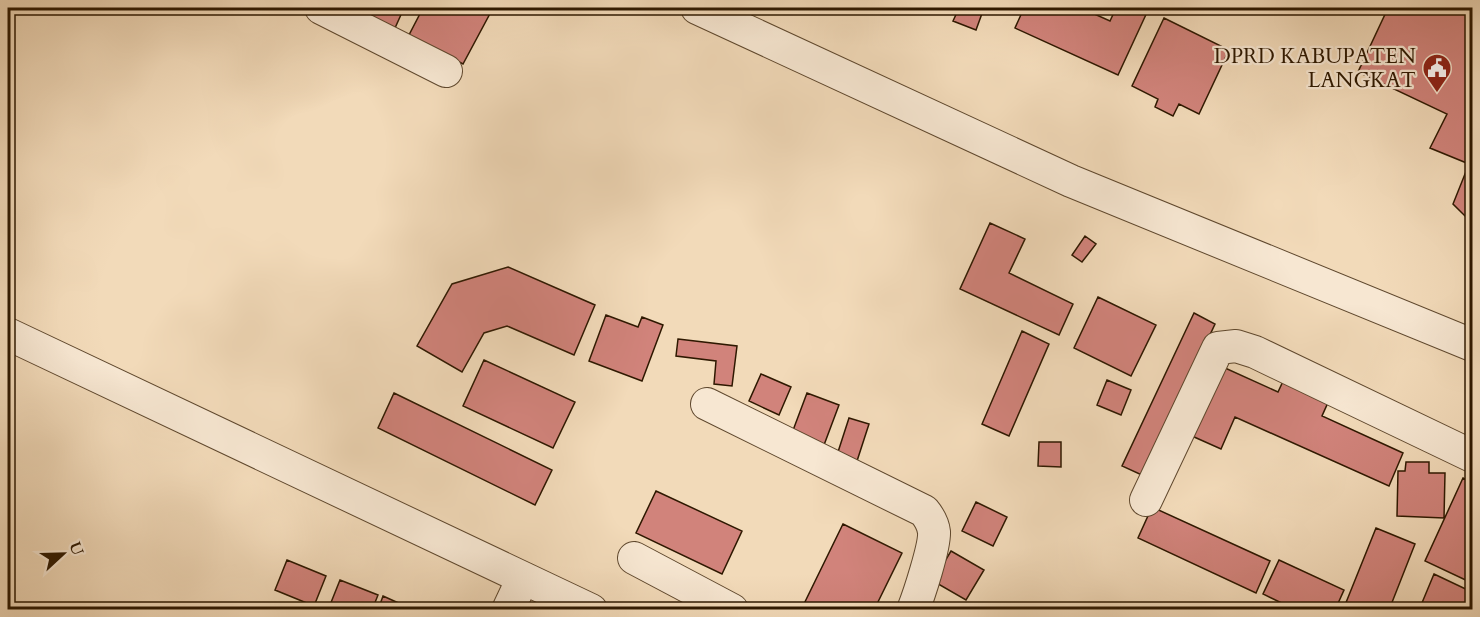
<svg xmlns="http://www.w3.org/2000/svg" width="1480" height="617" font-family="Cardo,serif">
  <rect width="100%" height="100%" fill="#f2dab9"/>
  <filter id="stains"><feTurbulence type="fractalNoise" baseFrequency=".00333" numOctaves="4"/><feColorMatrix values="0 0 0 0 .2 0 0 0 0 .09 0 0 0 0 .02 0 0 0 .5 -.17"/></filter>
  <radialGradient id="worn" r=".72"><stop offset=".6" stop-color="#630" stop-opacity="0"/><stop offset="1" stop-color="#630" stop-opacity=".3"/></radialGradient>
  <!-- building -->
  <path fill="#d1837b" stroke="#2e1800" stroke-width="1.5" d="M353,8H404L395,28Z
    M423,8H493L463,64L409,35Z
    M959,8H984L976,30L953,21Z
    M1024,8H1081L1110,21L1116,8H1149L1118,75L1015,28Z
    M1388,8H1472V220L1466,217L1453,204L1469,164L1430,148L1447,114L1358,72Z
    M1164,18L1229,50L1199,114L1179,104L1173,116L1155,107L1158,99L1132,86Z
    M990,223L1025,239L1009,273L1073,304L1059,335L960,289Z
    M1085,236L1096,244L1082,262L1072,255Z
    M508,267L595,305L574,355L507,326L484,333L462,372L417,346L452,284Z
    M1098,297L1156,325L1131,376L1074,348Z
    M1194,313L1215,324L1144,476L1122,466Z
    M606,315L638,327L642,317L663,325L642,381L589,361Z
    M1022,331L1049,344L1009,436L982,424Z
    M678,339L737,346L732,386L714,384L716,361L676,356Z
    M484,360L575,402L553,448L463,406Z
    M1214,363L1278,392L1285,377L1330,398L1322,416L1403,453L1389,486L1235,417L1221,449L1183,432Z
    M761,374L791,387L779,415L749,401Z
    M1107,380L1131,390L1121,415L1097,405Z
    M394,393L552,470L535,505L378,428Z
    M807,393L839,405L824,445L792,433Z
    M849,418L869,424L857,461L837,455Z
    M1039,442H1061V467L1038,466Z
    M1406,462H1429V473H1445L1444,518L1397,516L1398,471H1405Z
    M1463,478L1472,483V583L1425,561Z
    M656,491L742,531L722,574L636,533Z
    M976,502L1007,517L993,546L962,531Z
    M1152,507L1270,561L1256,593L1138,538Z
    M843,524L902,553L874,610H801Z
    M1376,528L1415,544L1389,610H1343Z
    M951,551L984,570L966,600L933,581Z
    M287,560L326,576L314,606L275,590Z
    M1279,560L1344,590L1335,610H1296L1263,594Z
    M1434,574L1472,592V610H1419Z
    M340,580L378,595L372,610H328Z
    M383,596L403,605L402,610H378Z"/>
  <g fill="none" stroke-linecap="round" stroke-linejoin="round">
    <!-- minor casing -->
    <g stroke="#5f482e" stroke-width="34">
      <path id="minor" d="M321,8L446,71
        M697,8L1071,181L1472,345
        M8,334L591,610
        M707,404L924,511C929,517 933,523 934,532C935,546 919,595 913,610
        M1146,500L1218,348L1236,346L1255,352L1472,456
        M634,558L732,610
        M508,610L523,578"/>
    </g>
    <!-- minor -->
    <use href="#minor" stroke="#f7e7d2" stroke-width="32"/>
  </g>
  <!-- icons -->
  <defs>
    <g id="civic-pin" transform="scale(1.5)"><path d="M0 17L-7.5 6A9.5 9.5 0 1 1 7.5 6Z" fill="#8f2418" stroke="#f7e7d2"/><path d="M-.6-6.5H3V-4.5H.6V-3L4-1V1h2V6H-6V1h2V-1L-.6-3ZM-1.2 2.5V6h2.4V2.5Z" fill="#fff"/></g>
  </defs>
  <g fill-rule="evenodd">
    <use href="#civic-pin" x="1437" y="68"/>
  </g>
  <g text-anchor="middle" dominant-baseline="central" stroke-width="4.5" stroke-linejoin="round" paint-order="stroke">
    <!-- poi labels -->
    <g font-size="21" fill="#2e1800" stroke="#f7e7d2" text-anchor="end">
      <text x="1416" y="56">DPRD KABUPATEN<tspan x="1416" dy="24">LANGKAT</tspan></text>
    </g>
  </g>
  <!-- margin -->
  <rect width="1480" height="617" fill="none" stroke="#f2dab9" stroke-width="30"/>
  <rect x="9" y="9" width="1462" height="599" fill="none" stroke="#2e1800" stroke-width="3"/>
  <rect x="15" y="15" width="1450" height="587" fill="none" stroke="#2e1800" stroke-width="1.5"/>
  <!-- north arrow -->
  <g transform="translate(63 554) rotate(68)" stroke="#f7e7d2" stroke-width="4.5" paint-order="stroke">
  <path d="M0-4.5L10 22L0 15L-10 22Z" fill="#2e1800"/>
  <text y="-9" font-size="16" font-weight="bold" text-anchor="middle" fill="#2e1800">U</text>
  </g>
  <rect width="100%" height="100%" filter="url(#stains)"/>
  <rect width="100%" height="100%" fill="url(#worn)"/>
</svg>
